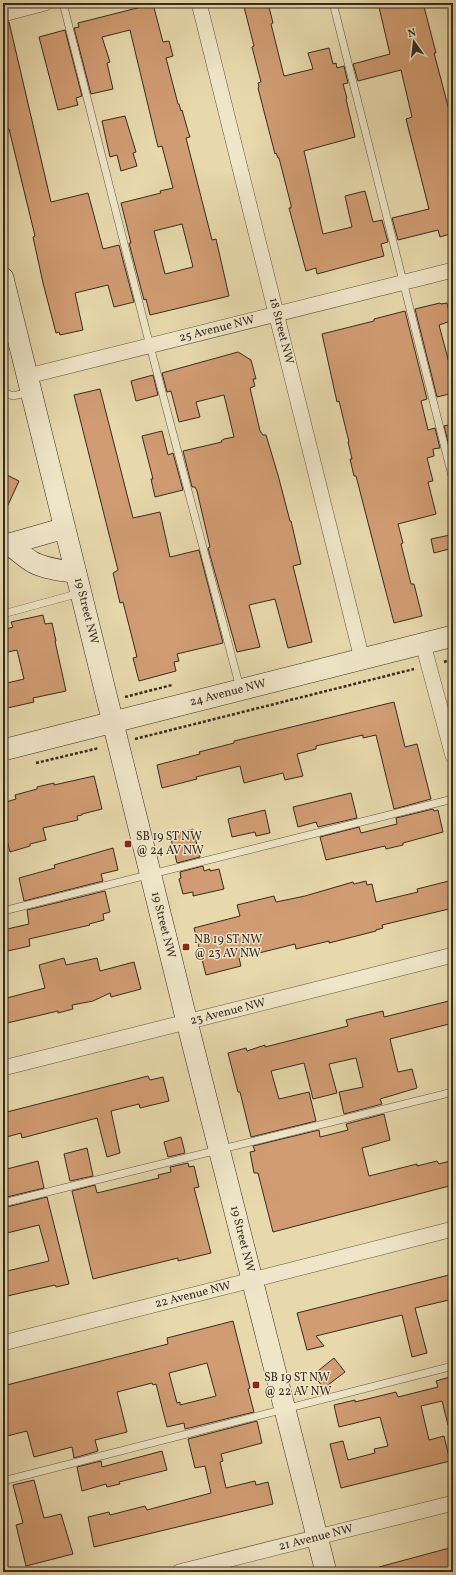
<svg xmlns="http://www.w3.org/2000/svg" width="456" height="1575" font-family="Vollkorn,serif">
  <rect width="100%" height="100%" fill="#e7d9ac"/>
  <filter id="stains"><feTurbulence type="fractalNoise" baseFrequency=".005" numOctaves="4"/><feColorMatrix values="0 0 0 0 .2 0 0 0 0 .09 0 0 0 0 .02 0 0 0 .5 -.17"/></filter>
  <radialGradient id="worn" r=".72"><stop offset=".6" stop-color="#630" stop-opacity="0"/><stop offset="1" stop-color="#630" stop-opacity=".3"/></radialGradient>
  <!-- building -->
  <path fill="#d19c73" stroke="#352b21" fill-rule="evenodd" d="M243,3H268L273,23L271,24L284,76L313,69L308,53L329,48L333,64L336,63L337,68L344,66L348,83L343,84L347,98L346,99L355,137L304,151L323,234L352,227L345,196L365,191L373,222L382,220L388,242L381,244L384,256L317,274L316,268L306,271L289,208H291V205L279,158H278L276,153L275,154L258,88L259,87L258,83L261,82L252,47L254,46Z
    M378,3H423L436,53H434L453,125V233L440,237L438,230L398,240L392,218L429,209L406,119L412,117L401,70L358,81L353,64L390,54Z
    M153,4L163,42L169,41L173,56L166,58L178,104H179L181,111L182,110L188,131L190,137L186,138L212,240L216,239L229,296L150,315L146,299L144,300L129,243H131L121,203L161,193L160,191L173,188L162,146L158,147L130,30L102,37L110,62L107,63L113,89L91,94L74,28L79,27L78,23ZM182,224L193,267L165,274L154,231Z
    M9,22L51,202L88,193L103,249L119,245L134,302L114,307L108,285L75,293L83,330L60,335L59,332L56,333L43,283L33,237L35,236L9,129H8L3,111V23Z
    M65,30L82,96L76,98L78,105L58,110L39,37Z
    M125,116L136,152L133,153L137,166L121,171L117,155L110,157L102,121Z
    M440,303L441,304L447,303L451,321L439,325L453,378V393L437,397L415,309Z
    M405,311L427,399L421,401L428,430L435,428L440,448L433,449L434,456L427,458L433,481L428,482L436,514L398,524L403,543L401,544L411,584H414L422,616L394,623L356,476H354L350,459H352L348,442H349L339,401L337,402L322,334L374,321V319Z
    M238,352L251,360L256,379H253L255,386L250,388L260,431L263,435H266L278,475L290,521H291L301,564L293,566L312,642L288,648L275,599L249,605L260,647L237,652L208,548L210,547L197,491L195,487H192L183,451L222,442L221,441L224,439L234,437L224,395L196,402L200,417L179,422L171,391L167,392L162,373Z
    M153,375L158,395L136,401L131,381Z
    M100,389L133,518L160,512L170,557L199,550L223,643L177,654L179,661L174,662L176,671L139,681L133,658L137,657L123,602L120,603L113,573L118,570L74,395Z
    M453,424V445L449,446L444,426Z
    M162,431L168,455L173,453L183,490L155,497L151,479H153L142,436Z
    M3,473L19,481L3,516Z
    M450,535L453,548L434,553L431,539Z
    M43,615L45,624L52,623L56,641H55L66,691L33,698L34,702L3,709V684L24,679L17,650L3,653V630L13,627L11,622Z
    M394,702L405,747L417,744L431,799L394,809L376,735L363,738V735L316,746V749L297,754L303,776L285,780L283,773L244,783L240,766L196,777L197,779L162,788L157,765L200,754L199,752L234,743V741Z
    M94,776L102,809L82,814V815L77,816L78,820L43,828L46,840L30,844V846L10,852L3,824V803L16,799L15,795L37,789V787L54,783V785Z
    M351,793L357,818L318,827L316,822L298,827L293,807Z
    M433,809L434,811L438,810L443,832L403,843V845L386,849L385,846L326,860L320,837L359,827L361,833L397,824L396,818Z
    M265,810L270,833L256,836L255,832L232,837L228,819Z
    M193,829L200,857L177,863L170,835Z
    M113,848L118,870L101,874L103,881L24,901L19,878L55,868L54,865Z
    M203,866L204,871L210,869V871L219,869L224,889L193,896V892L183,894L179,879L181,878L180,872Z
    M453,880V908L382,925L383,928L376,930V931L329,943V941L296,949L295,944L239,958L241,966L206,975L194,928L240,916L237,905L274,896L276,902L305,896L353,882L354,884L366,881L367,885L372,884L376,902L418,892L417,889Z
    M105,891L110,912L103,914L104,920L89,924L90,925L29,939L30,946L3,952V930L29,924L27,910Z
    M64,958L66,965L97,958L100,971L134,962L141,989L111,997L110,993L93,1001L72,1005L73,1009L58,1013V1011L3,1024V999L45,988L39,965Z
    M453,1000V1023L390,1039L398,1072L412,1069L417,1088L380,1099L382,1104L344,1114L339,1092L363,1087L356,1058L329,1064L337,1093L313,1099L304,1063L271,1071L279,1099L309,1092L316,1121L251,1137L240,1092H238L228,1053L246,1048L247,1051L265,1045V1047L348,1026L346,1020L383,1011L384,1017Z
    M148,1076L150,1080L163,1077L169,1101L140,1108L139,1104L111,1111L120,1153L107,1157L97,1118L22,1138L21,1133L3,1138V1113Z
    M384,1114L390,1140L362,1148L369,1176L417,1164V1166L437,1161L439,1164L453,1160V1185L273,1232L258,1173H254L250,1152L255,1151L253,1146L319,1130L320,1137L348,1130L346,1124Z
    M181,1137L185,1153L168,1157L164,1142Z
    M87,1148L93,1176L70,1181L64,1154Z
    M38,1161L44,1188L3,1198V1170Z
    M188,1163L189,1167L194,1166L199,1187L194,1188L211,1253L178,1261V1258L93,1279L72,1191L95,1185L97,1193L159,1178L158,1175L171,1172L170,1167Z
    M47,1197L69,1284L56,1287L55,1285L3,1297V1272L49,1261L39,1225L3,1234V1208Z
    M453,1274V1299L415,1308L427,1353L412,1357L402,1315L316,1336L324,1346L307,1350L297,1313Z
    M233,1321L250,1388L248,1389L254,1412L185,1429L184,1423L167,1427L156,1384L153,1385L152,1383L117,1392L127,1432L95,1440L98,1451L74,1458L72,1447L34,1457L27,1431L3,1437V1386L168,1344L167,1338ZM207,1363L216,1396L180,1405V1402L177,1403L169,1373Z
    M334,1358L345,1372L324,1388L313,1375Z
    M453,1376V1425H448L442,1401L421,1406L429,1440L444,1436L450,1461L341,1488L330,1444L343,1441L348,1460L375,1453L374,1449L388,1446L380,1417L339,1427L334,1405L355,1400V1402L396,1392L398,1397L438,1387L436,1381Z
    M257,1421L262,1443L221,1454L223,1461L220,1462L226,1488L255,1481L256,1485L268,1482L273,1504L94,1547L88,1517L109,1512L110,1515L145,1506L147,1510L211,1493L205,1466L195,1468L188,1439Z
    M162,1451L167,1470L119,1482L120,1484L107,1487L106,1484L82,1491L77,1467L101,1461L102,1467Z
    M34,1480L44,1518L61,1514L73,1554L26,1566L16,1525L23,1523L13,1485Z
    M453,1547V1572H380L379,1567Z"/>
  <g fill="none" stroke-linecap="round" stroke-linejoin="round">
    <!-- lane casing -->
    <g stroke="#625644" stroke-width="8">
      <path id="lane" d="M63,3L150,346L240,688
        M333,3L453,480
        M3,392L13,396L29,392
        M3,614L80,593
        M3,911L453,799
        M3,1203L453,1092
        M3,1481L453,1366"/>
    </g>
    <!-- street casing -->
    <g stroke="#625644" stroke-width="16">
      <path id="street" d="M199,3L362,659
        M3,14L45,3
        M28,376L453,270
        M423,644L453,756
        M3,1068L453,955
        M3,1343L453,1229
        M179,1572L453,1503"/>
    </g>
    <!-- secondary casing -->
    <g stroke="#352b21" stroke-width="22">
      <path id="secondary" d="M3,278L187,1022L326,1572
        M3,542C14,546 21,555 31,561C43,569 62,570 76,573
        M9,544L65,528
        M3,750L453,636"/>
    </g>
    <!-- path -->
    <path stroke="#352b21" stroke-width="2.5" stroke-dasharray="3 2" stroke-linecap="butt" d="M444,662L453,659
      M125,697L172,685
      M135,739L414,669
      M36,763L99,748"/>
    <!-- lane -->
    <use href="#lane" stroke="#efe6c9" stroke-width="7"/>
    <!-- street -->
    <use href="#street" stroke="#efe6c9" stroke-width="15"/>
    <!-- secondary -->
    <use href="#secondary" stroke="#efe6c9" stroke-width="21"/>
  </g>
  <!-- markers -->
  <g fill="#8f2418" stroke="#efe6c9" stroke-width="1.5">
    <rect x="124" y="840" width="8" height="8" rx="2"/>
    <rect x="182" y="943" width="8" height="8" rx="2"/>
    <rect x="252" y="1381" width="8" height="8" rx="2"/>
  </g>
  <g text-anchor="middle" dominant-baseline="central" stroke-width="3" stroke-linejoin="round" paint-order="stroke">
    <!-- street labels -->
    <g font-size="12" fill="#352b21" stroke="#efe6c9">
      <text transform="translate(217 329) rotate(-14)">25 Avenue NW</text>
      <text transform="translate(281 331) rotate(76)">18 Street NW</text>
      <text transform="translate(86 611) rotate(76)">19 Street NW</text>
      <text transform="translate(228 693) rotate(-14)">24 Avenue NW</text>
      <text transform="translate(163 925) rotate(76)">19 Street NW</text>
      <text transform="translate(228 1012) rotate(-14)">23 Avenue NW</text>
      <text transform="translate(242 1239) rotate(76)">19 Street NW</text>
      <text transform="translate(193 1295) rotate(-14)">22 Avenue NW</text>
      <text transform="translate(316 1538) rotate(-14)">21 Avenue NW</text>
    </g>
    <!-- poi labels -->
    <g font-size="12" fill="#352b21" stroke="#efe6c9" text-anchor="start">
      <text x="136" y="837">SB 19 ST NW<tspan x="136" dy="14">@ 24 AV NW</tspan></text>
      <text x="194" y="940">NB 19 ST NW<tspan x="194" dy="14">@ 23 AV NW</tspan></text>
      <text x="264" y="1378">SB 19 ST NW<tspan x="264" dy="14">@ 22 AV NW</tspan></text>
    </g>
  </g>
  <!-- margin -->
  <rect width="456" height="1575" fill="none" stroke="#e7d9ac" stroke-width="16"/>
  <rect x="4" y="4" width="448" height="1567" fill="none" stroke="#352b21" stroke-width="2"/>
  <rect x="8" y="8" width="440" height="1559" fill="none" stroke="#352b21"/>
  <!-- north arrow -->
  <g transform="translate(414 42) rotate(346)" stroke="#efe6c9" stroke-width="3" paint-order="stroke">
  <path d="M0-3L7 15L0 10L-7 15Z" fill="#352b21"/>
  <text y="-6" font-size="11" font-weight="bold" text-anchor="middle" fill="#352b21">N</text>
  </g>
  <rect width="100%" height="100%" filter="url(#stains)"/>
  <rect width="100%" height="100%" fill="url(#worn)"/>
</svg>
